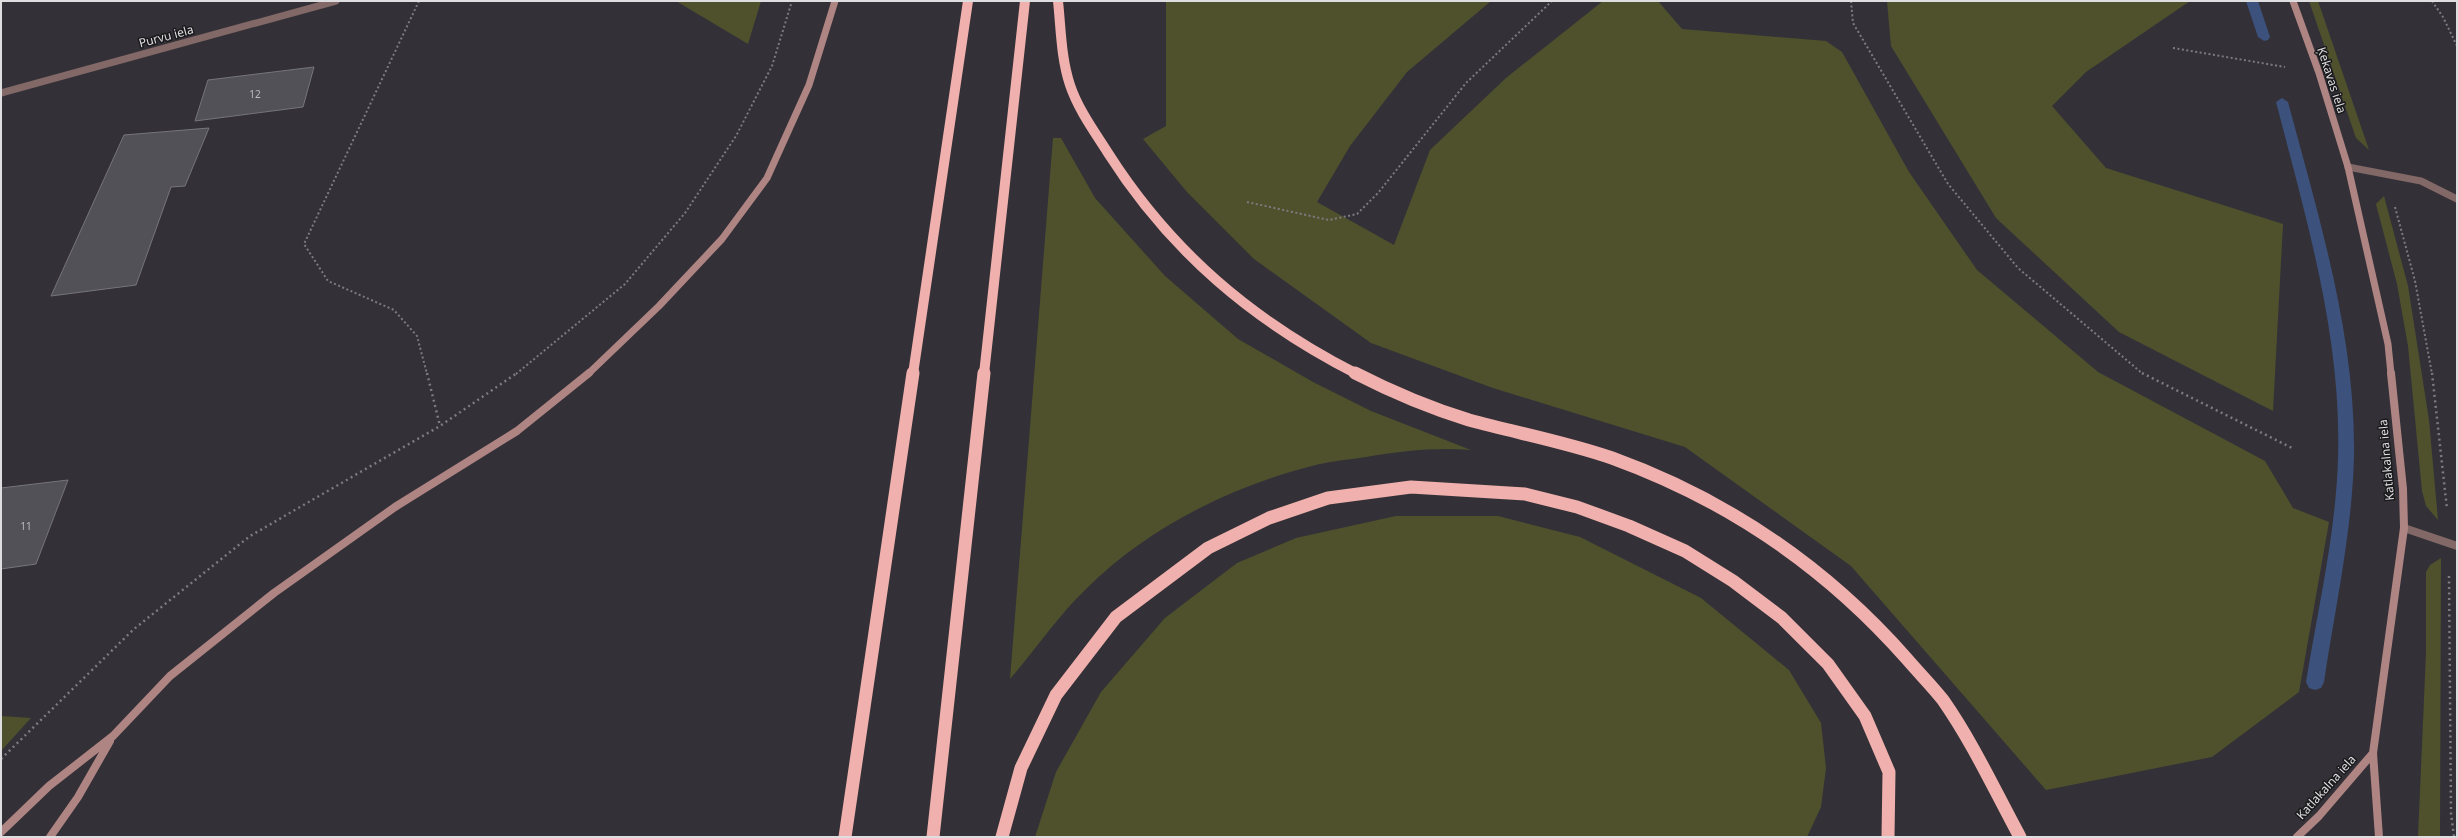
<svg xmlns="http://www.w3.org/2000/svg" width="2458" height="838" font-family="'Noto Sans',sans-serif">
  <rect width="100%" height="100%" fill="#333137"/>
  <!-- green -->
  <path fill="#4f512d" d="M676,1H761L748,44Z
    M1166,1H1491L1407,72L1350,146L1317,202L1394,245L1430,150L1506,78L1603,1H1658L1682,29L1826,41L1842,52L1909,172L1977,270L2098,372L2265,461L2293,508L2329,522L2299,692L2212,757L2046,790L1851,566L1685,447L1493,388L1371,343L1254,259L1187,192L1143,139L1166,126Z
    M1887,1H2190L2086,72L2052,106L2106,168L2283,224L2273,411L2119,332L1996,218L1891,46Z
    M2309,1H2318L2369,150L2356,138Z
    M1053,138H1061L1095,198L1165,276L1238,339L1313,382L1371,411L1471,450C1436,447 1401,451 1366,457C1348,460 1329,461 1312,466C1230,487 1147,528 1086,589C1058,616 1035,650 1010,679Z
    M2384,196L2408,286L2429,420L2438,520L2426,506L2422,491L2408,346L2397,284L2376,204Z
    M1396,516H1498L1580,537L1701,598L1789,670L1821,723L1826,768L1821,807L1807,837H1035L1056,772L1101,692L1165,618L1237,563L1296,538Z
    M2441,558L2440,837H2418L2426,653V572L2430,565Z
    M1,716L31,718L1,751Z"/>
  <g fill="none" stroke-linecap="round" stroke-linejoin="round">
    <!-- stream -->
    <path fill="#3c517c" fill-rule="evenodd" d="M2246,1H2258L2270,37L2268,40L2264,41L2258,37Z
      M2282,98L2288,102C2319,218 2356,336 2354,457C2352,533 2335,608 2324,682L2321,688L2315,690L2309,688L2306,682C2318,608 2336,533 2338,458C2342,337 2306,218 2276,102Z"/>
  </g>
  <!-- building -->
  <path fill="#525157" stroke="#77757c" d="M314,67L303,107L195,121L208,80Z
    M209,128L185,186L171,187L136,285L51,296L124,135Z
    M68,480L36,564L1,569V488Z"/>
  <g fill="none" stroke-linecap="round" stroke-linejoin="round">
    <!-- path-far1 -->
    <path stroke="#7c7b80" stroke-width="2" stroke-dasharray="2 2.5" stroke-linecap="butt" d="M419,1L304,244L328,281L394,310L417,336L427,374
      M1851,1L1853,23L1948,184L2018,268L2143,374
      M2432,1L2443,17L2457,46
      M2173,48L2285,67
      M1247,202L1329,220L1357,214L1378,193L1466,83L1552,1
      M2395,207L2415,281L2432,374
      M516,374L625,284L685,213L736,136L772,66L792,1"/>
    <!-- path -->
    <path stroke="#7c7b80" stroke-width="2.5" stroke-dasharray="2 3.5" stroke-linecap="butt" d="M427,373L440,426
      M2142,373L2292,448
      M2432,373L2447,509
      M2449,576L2451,813L2454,837
      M1,759L134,629L250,536L440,426L517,373"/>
    <!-- service -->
    <path stroke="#826866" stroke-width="8" d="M2404,528L2457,546"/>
    <!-- minor -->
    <path stroke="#826866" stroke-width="7" d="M1,93L336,1
      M2348,167L2421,181L2457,199"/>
    <!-- secondary-far1 -->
    <path stroke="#af8583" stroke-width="7" d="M2293,1L2319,73L2348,167L2388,344L2391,374
      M588,374L659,306L722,239L767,178L809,85L835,1"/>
    <!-- secondary -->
    <path stroke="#af8583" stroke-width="8" d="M1,832L49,786L113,736L170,676L274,593L395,507L517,431L589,373
      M50,837L78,797L110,741
      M2297,837L2319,816L2373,753
      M2379,837L2373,753L2404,528L2403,489L2391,373"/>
    <!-- motorway-far1 -->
    <path stroke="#f0b0ad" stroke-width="10" d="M1058,1C1061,29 1061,58 1070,85C1078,109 1094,131 1108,153C1171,252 1253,321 1357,374
      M913,374L968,1
      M984,374L1025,1"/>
    <!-- motorway -->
    <path stroke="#f0b0ad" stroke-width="13" d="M1355,373C1392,392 1430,408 1469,420C1517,433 1566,442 1612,458C1728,500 1826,567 1907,659C1919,673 1932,686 1943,700C1973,743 1995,791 2020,837
      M845,837L913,373
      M933,837L984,373
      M1002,837L1021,768L1056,695L1116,617L1208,548L1269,518L1328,498L1411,487L1525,494L1577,507L1629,526L1685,551L1733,581L1782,618L1828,664L1865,716L1889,772L1888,837"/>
  </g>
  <g text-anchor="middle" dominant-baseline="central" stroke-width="3" stroke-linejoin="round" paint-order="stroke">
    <!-- number labels -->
    <g font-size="10" fill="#bbbabe">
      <text x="255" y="94">12</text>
      <text x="26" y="526">11</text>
    </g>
    <!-- street labels -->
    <g font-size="12" fill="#dedde0" stroke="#1a191c">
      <text transform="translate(166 36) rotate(-15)">Purvu iela</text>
      <text transform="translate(2332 80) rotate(72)">Ķekavas iela</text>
      <text transform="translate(2386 460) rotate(-95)">Katlakalna iela</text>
      <text transform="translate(2326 787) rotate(-48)">Katlakalna iela</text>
    </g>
  </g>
  <!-- border -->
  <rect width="2458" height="838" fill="none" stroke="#dedde0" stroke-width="4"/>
</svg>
